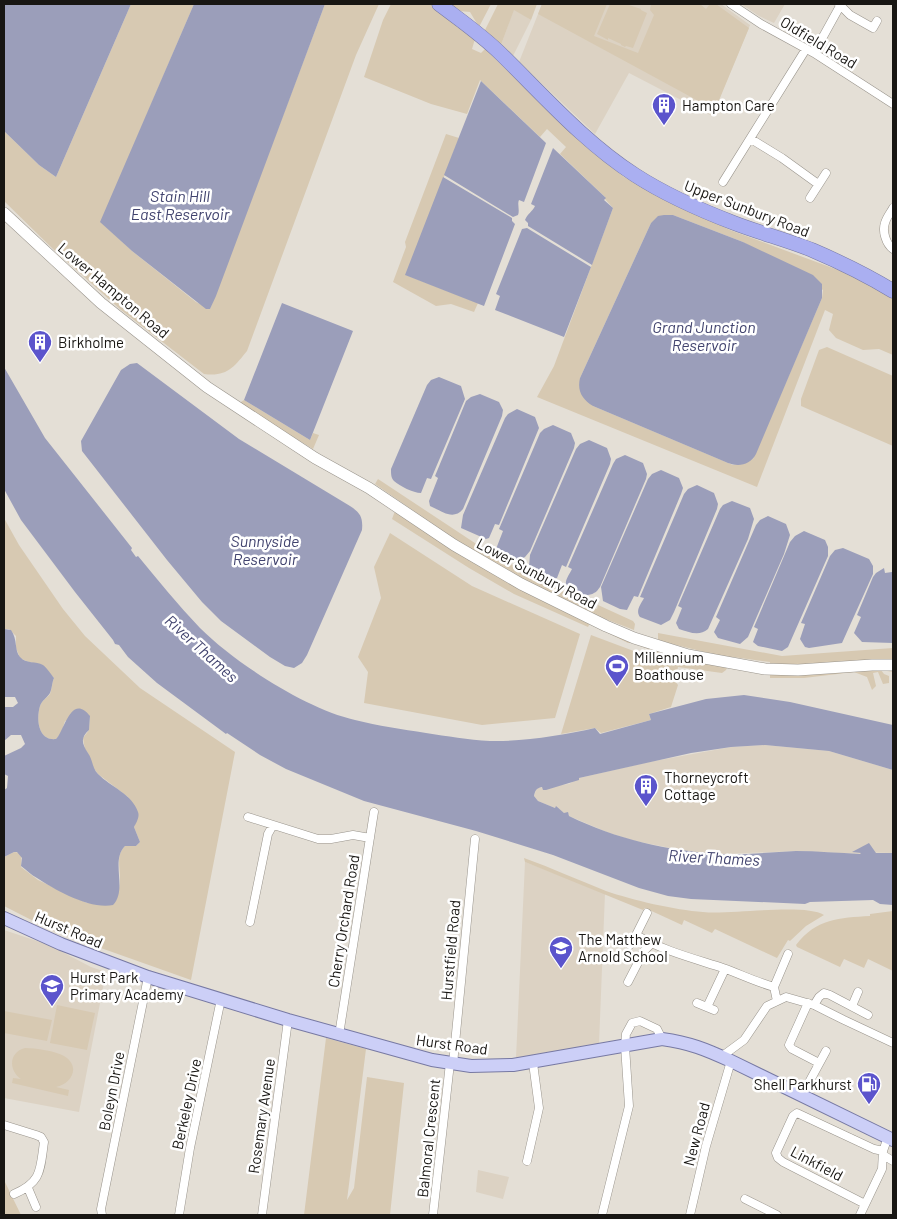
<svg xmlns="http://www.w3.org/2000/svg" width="897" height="1219" font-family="Barlow,sans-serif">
  <rect width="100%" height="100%" fill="#e4dfd6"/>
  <!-- built -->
  <path fill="#dcd2c3" d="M542,4H721L750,25L712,116L629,73L595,134L519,62Z
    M741,4H785L774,23L759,16Z
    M514,9L531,20L513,56L501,45Z
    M765,745L829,751L893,770V853L853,852L861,853V854L797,851L722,854L691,852L635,841L609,833L569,816V814L564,813L556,807L555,808L538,801L534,796L536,790L538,788L569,784L579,778L649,762L731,747Z
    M525,862L605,893L599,1044L516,1058Z
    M4,930L49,945L91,967L106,972L79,1112L4,1098Z
    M478,1170L509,1177L503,1199L476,1192Z"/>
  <!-- green -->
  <path fill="#d7c9b2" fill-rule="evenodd" d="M131,4H194L101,222L132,251L196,302L210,309L325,4H379L356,55L247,351C234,367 227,377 204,374L121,310L53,249L4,201V131L39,165L56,177Z
    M391,4H430L457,27L475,39L472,49L481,53L485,49L586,147L624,177L665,199L730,230L857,277L893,299V355L879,349L863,350L836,338L829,330L833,314L825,310L757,487L537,397L554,366L613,208L605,199V197L560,154L566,147L547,129L540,137L480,80L467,114L431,104L364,77L383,20ZM673,215L743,242L823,290L822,298L753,459L733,465L593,406L580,378L651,223Z
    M450,4H491L479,27L470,12L459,11Z
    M498,4H537L531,20L514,10L501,45L485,30Z
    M542,4H607L594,36L638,53L654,15L650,10L651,4H700L706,9L710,4H716L749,28L715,110L538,14Z
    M610,4H626L641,9V10L647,13L633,48L626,46L625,47L621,45V44L608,38V40L597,34Z
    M446,134L459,138L406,275L478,303L474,312L451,304L436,306L393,282L406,247L405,242Z
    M827,347L893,376V446L801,406V399L819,350Z
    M244,400L310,440L313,433L319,435L313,449L238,404Z
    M378,479L493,555L562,591L586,601L585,605L597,609L598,605L633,621L635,624L634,630L600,617L507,572L441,530L375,484Z
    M395,511L592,619L588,627L514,594L469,568L392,519Z
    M4,518L19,545L63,609L85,636L140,688L235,752L191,980L53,931L4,906V857L14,852C24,852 21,860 21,867L38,880L87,903L115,902C118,895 120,886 120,878C120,866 116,855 125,846H136L140,842L134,827L138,816L128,797L98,774L93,767L88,753L85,750L83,738L89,730L90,716L65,721L61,734L56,739C38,741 36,719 40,706C42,700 47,698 50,694C52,689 52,682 54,678L43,666L26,661L20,658L16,648V636L9,629H4Z
    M390,533L472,586L580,634L555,718L482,725L364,703L368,672L358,657L381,598L374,567Z
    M600,629L659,646L662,653V661L672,663L673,659L677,657L729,663L726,670L722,673L678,667L675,681L678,685L671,707L649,714L651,720L601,733L595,728L561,734L591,635L655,659L657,655L648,649L633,643H628Z
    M658,633L782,656L893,648V672L881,670L884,674L889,676V683L883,684L878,672L873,673L876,686L872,690L867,677L854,672L804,678H770V662L733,657L729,658L660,641L658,639Z
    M524,858C552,868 578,880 606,891C632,900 675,910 703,912C730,915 805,903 824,915L806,926L790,941L788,940L777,958L715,929L712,933L684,920L682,925L645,908L643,910L525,862Z
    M893,911V971L868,959L864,968L844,959L840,967L797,947L796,945C817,918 839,918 870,916V914Z
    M57,1005L95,1013L87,1050L50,1043Z
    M4,1011L52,1020L47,1041L4,1033Z
    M326,1038L366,1049L347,1200L354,1188L367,1077L404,1083L390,1215H304Z
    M25,1048C35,1048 56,1051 64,1056C81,1066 72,1084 56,1087L69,1090L68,1096L12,1083L13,1078L21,1079C8,1070 9,1052 25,1048Z
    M4,1180L21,1215H4Z"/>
  <!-- water -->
  <path fill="#9b9eba" d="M4,4H131L56,177L39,165L4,131Z
    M194,4H325L216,296L210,309H206L132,251L100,222Z
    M481,81L546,143L524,202L519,200C517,204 520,210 518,215L513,217L444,175Z
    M553,148L606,198L604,200L613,208L592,265L528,226V223L525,220C527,214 533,211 535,206L531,204Z
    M443,177L512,218V221L515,224L484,306L405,275Z
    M664,215H673L743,242L813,275L822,284V298L756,454C750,465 739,467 728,463L593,406C582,399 577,391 580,378L651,223L658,216Z
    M527,228L591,267L564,337L495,310L500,296L496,294L522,229Z
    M282,303L353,331L310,440L244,400Z
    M137,363L239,439L350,506C361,513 363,518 362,530L307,655L302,663L294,668L285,666L270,657L221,621L202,602L167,560L82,451L81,441L121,370L130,364Z
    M4,367L45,438L132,548L131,550L136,557L138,556C158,580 178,605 200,628C235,663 306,709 355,720C378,726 402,729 426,733C447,736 468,740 490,741C522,742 564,735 595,728L600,734L651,720L649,714L706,699L744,695L790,702L893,725V770L829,751L765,745L731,747L691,753L579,778V780L546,790H543L542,787C536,788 535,791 534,796L538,801L555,808L556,806L564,813L568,812L569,816C616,839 668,851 720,854C745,855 771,852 796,851C817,851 839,853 860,854L861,853L852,852L869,843L876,853H893V905L880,904L873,900L810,902L805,904L691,899L668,896L639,888L553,855L476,831L364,801L286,769L260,755L227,733L226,734L157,683L128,657L119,645L115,644L113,640L75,592L21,520L4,489Z
    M439,377L461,386L465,399L431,479L427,478L421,493C413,493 400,486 394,481C391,478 391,474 391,469L427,385L431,380Z
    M480,394L499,402L503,410L502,416L463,509C453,521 442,511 430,506L429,501L438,478L435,476L466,401L471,397Z
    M517,409L535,417L539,428L499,525L495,524L489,538L486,539L461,528L463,515L505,418L508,414Z
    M553,425L571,433L575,443L574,448L530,551L525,557L518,561L498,552L496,549L503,531L499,529L540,433L544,429Z
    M589,440L607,448L611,459L610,464L566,567L562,565L557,578L548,581L532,574L529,566L530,555L576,449L580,444Z
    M625,455L643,463L647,474L646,479L600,587C598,589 597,592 594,593C587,598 569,594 566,584C565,580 570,573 572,569L568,567L613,464L616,459Z
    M661,470L679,478L683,488L681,494L638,597L634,596L627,610L620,609L603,601L601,587L648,479L652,474Z
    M697,485L714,493L718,504L717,509L674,612L670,620L661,625L640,617C635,611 641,604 644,598L640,597L684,494L688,489Z
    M732,501L750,508L754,519L748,539L708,629C699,637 689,632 679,629L676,623L682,608L678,606L720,509L723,505Z
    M768,516L786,524L790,535L784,554L748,637L740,644L718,638L714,632L720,620L716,617L756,525L760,520Z
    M804,531L825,540L828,547V556L788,647L782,651L758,646L753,642L758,629L754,627L790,542L795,536Z
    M843,548L869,559L873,566V574L842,643L809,648L805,647L800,639L805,624L801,623L830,556L835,550Z
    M884,568L885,573L892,572V568L893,569V643L862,642L854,633L861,617L857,615L873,577L876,573Z
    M4,629L11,630C18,640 14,650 20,657C26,664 36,661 43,665C47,668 51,674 54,678C52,682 52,689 50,693C47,698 42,700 40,706C36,719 38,741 56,739C64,732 71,692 90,716L89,730C80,738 82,744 88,753C93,760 92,768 98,774C111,787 132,794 138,812C140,817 136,823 134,827L140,842L136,846H125C110,861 128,889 113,905C91,910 55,890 37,878C31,875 27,870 21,866L22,858L17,852H14L4,857V790L7,788L8,776L4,774V756L21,748L25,744L21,735H11L4,741V707H13L18,703L15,697H4Z"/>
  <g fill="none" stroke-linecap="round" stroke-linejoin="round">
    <!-- street casing -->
    <g stroke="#99948c" stroke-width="9">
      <path id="street" d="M731,4L761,24L814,53L893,104
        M839,4L850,15L873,28L877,21
        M814,53L840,6
        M751,139L782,158L818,184
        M723,182L806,49
        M810,198L826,173
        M893,208C891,212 886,218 885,223C882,231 886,244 893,249
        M248,817L318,839H331L353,835L370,838
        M647,913L636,935C664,951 692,958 723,968C740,974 756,982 774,987
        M250,922L268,834L273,825
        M630,945L636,935
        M628,982L644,951L651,944
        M777,1001L774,987L788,954
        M697,1003L714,1010
        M808,1003L789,1045L792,1049L819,1063
        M814,1005L819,997L824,993L830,995L868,1015
        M852,1006L858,992
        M707,1007L725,969
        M339,1035L374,812
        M721,1057L744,1040L767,1006L786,997L814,1005L844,1020L893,1043
        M453,1064L475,839
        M807,1086L826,1051
        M4,1125L36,1135L41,1137L44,1142C40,1170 42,1182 14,1194
        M883,1155L893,1161
        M527,1161L539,1108L533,1063
        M28,1188L36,1207
        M745,1199L777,1215
        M865,1204L783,1162L778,1158L776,1153L793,1116L797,1113L874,1149L883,1151
        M102,1215L101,1209L148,977
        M179,1215L190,1148L221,999
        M262,1215L288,1020
        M433,1215L450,1063
        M602,1215L629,1106L625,1046L626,1034L632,1023L640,1021L657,1029L662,1039
        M690,1215L706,1146L731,1061
        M860,1215L882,1169L883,1151L888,1137"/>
    </g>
    <!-- secondary casing -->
    <g stroke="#99948c" stroke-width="12">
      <path id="secondary" d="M4,213L101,303L207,387L315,458L369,488L454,545L521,584L606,626L634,638L688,655L765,669L798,670L872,665H893"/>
    </g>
    <!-- primary casing -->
    <g stroke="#7779a3" stroke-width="14">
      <path id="primary" d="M4,918L61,944L148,977L288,1020L432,1060L471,1066L513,1065L662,1039C690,1043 705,1049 731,1061L893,1140"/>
    </g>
    <!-- highway casing -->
    <g stroke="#7779a3" stroke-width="15">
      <path id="highway" d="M439,4C460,20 482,35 501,54C544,96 584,142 635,175C666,195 700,210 734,223C760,233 787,240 812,250C840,262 867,275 893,291"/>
    </g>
    <!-- street -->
    <use href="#street" stroke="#fff" stroke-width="8"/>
    <!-- secondary -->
    <use href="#secondary" stroke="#fff" stroke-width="11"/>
    <!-- primary -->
    <use href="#primary" stroke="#cccff7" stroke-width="12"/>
    <!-- highway -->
    <use href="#highway" stroke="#aaaff1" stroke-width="14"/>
  </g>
  <!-- icons -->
  <defs>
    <g id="building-pin" transform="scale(1.25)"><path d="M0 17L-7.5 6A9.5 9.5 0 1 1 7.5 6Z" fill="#5b54cc" stroke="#fff"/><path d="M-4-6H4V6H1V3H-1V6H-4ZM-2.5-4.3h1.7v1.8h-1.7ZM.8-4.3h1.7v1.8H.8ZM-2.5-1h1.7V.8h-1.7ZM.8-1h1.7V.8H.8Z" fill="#fff"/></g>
    <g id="stadium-pin" transform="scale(1.25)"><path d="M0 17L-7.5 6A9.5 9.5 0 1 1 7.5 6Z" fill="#5b54cc" stroke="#fff"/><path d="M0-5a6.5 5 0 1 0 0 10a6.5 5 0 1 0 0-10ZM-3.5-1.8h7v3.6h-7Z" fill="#fff"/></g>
    <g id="school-pin" transform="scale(1.25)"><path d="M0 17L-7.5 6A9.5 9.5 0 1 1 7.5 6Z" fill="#5b54cc" stroke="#fff"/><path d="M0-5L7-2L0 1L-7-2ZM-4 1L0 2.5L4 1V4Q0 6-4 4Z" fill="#fff"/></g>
    <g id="fuel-pin" transform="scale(1.25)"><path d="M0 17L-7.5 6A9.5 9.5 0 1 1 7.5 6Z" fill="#5b54cc" stroke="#fff"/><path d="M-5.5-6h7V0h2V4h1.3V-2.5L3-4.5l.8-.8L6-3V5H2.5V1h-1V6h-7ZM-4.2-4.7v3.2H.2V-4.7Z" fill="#fff"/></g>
  </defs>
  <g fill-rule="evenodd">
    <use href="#building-pin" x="664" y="105"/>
    <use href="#building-pin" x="40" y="342"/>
    <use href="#stadium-pin" x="617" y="666"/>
    <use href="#building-pin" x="646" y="786"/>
    <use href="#school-pin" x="561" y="948"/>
    <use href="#school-pin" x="52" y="986"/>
    <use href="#fuel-pin" x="869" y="1084"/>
  </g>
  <g text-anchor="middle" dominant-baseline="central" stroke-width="5" stroke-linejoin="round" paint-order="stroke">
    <!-- street labels -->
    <g font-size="15" fill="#181613" stroke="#fff">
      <text transform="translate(819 42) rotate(31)">Oldfield Road</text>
      <text transform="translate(747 208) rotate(21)">Upper Sunbury Road</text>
      <text transform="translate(114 290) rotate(40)">Lower Hampton Road</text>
      <text transform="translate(537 573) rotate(28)">Lower Sunbury Road</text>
      <text transform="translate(343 921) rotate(-81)">Cherry Orchard Road</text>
      <text transform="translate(69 929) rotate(23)">Hurst Road</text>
      <text transform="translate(450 950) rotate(-85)">Hurstfield Road</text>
      <text transform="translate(452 1044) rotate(8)">Hurst Road</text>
      <text transform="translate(111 1091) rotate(-79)">Boleyn Drive</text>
      <text transform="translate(186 1104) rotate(-78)">Berkeley Drive</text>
      <text transform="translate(261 1116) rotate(-82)">Rosemary Avenue</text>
      <text transform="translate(696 1134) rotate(-75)">New Road</text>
      <text transform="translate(428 1138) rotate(-84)">Balmoral Crescent</text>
      <text transform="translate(817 1163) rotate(28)">Linkfield</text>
    </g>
    <!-- poi labels -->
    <g font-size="15" fill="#181613" stroke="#fff" text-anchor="start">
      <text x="682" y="105">Hampton Care</text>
      <text x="58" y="342">Birkholme</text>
      <text x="634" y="657">Millennium<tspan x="634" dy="17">Boathouse</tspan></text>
      <text x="664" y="777">Thorneycroft<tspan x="664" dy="17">Cottage</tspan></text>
      <text x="578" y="939">The Matthew<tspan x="578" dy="17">Arnold School</tspan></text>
      <text x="70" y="977">Hurst Park<tspan x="70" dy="17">Primary Academy</tspan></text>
      <text x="852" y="1084" text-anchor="end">Shell Parkhurst</text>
    </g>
    <!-- water labels -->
    <g font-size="16" font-style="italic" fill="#41436e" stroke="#fff">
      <text x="180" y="195">Stain Hill<tspan x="180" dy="18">East Reservoir</tspan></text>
      <text x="704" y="326">Grand Junction<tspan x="704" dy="18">Reservoir</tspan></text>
      <text x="265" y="540">Sunnyside<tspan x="265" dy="18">Reservoir</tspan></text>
      <text transform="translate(202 648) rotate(42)">River Thames</text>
      <text transform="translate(714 857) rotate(3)">River Thames</text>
    </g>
  </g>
  <!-- border -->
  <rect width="897" height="1219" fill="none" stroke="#181613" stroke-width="10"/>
</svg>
